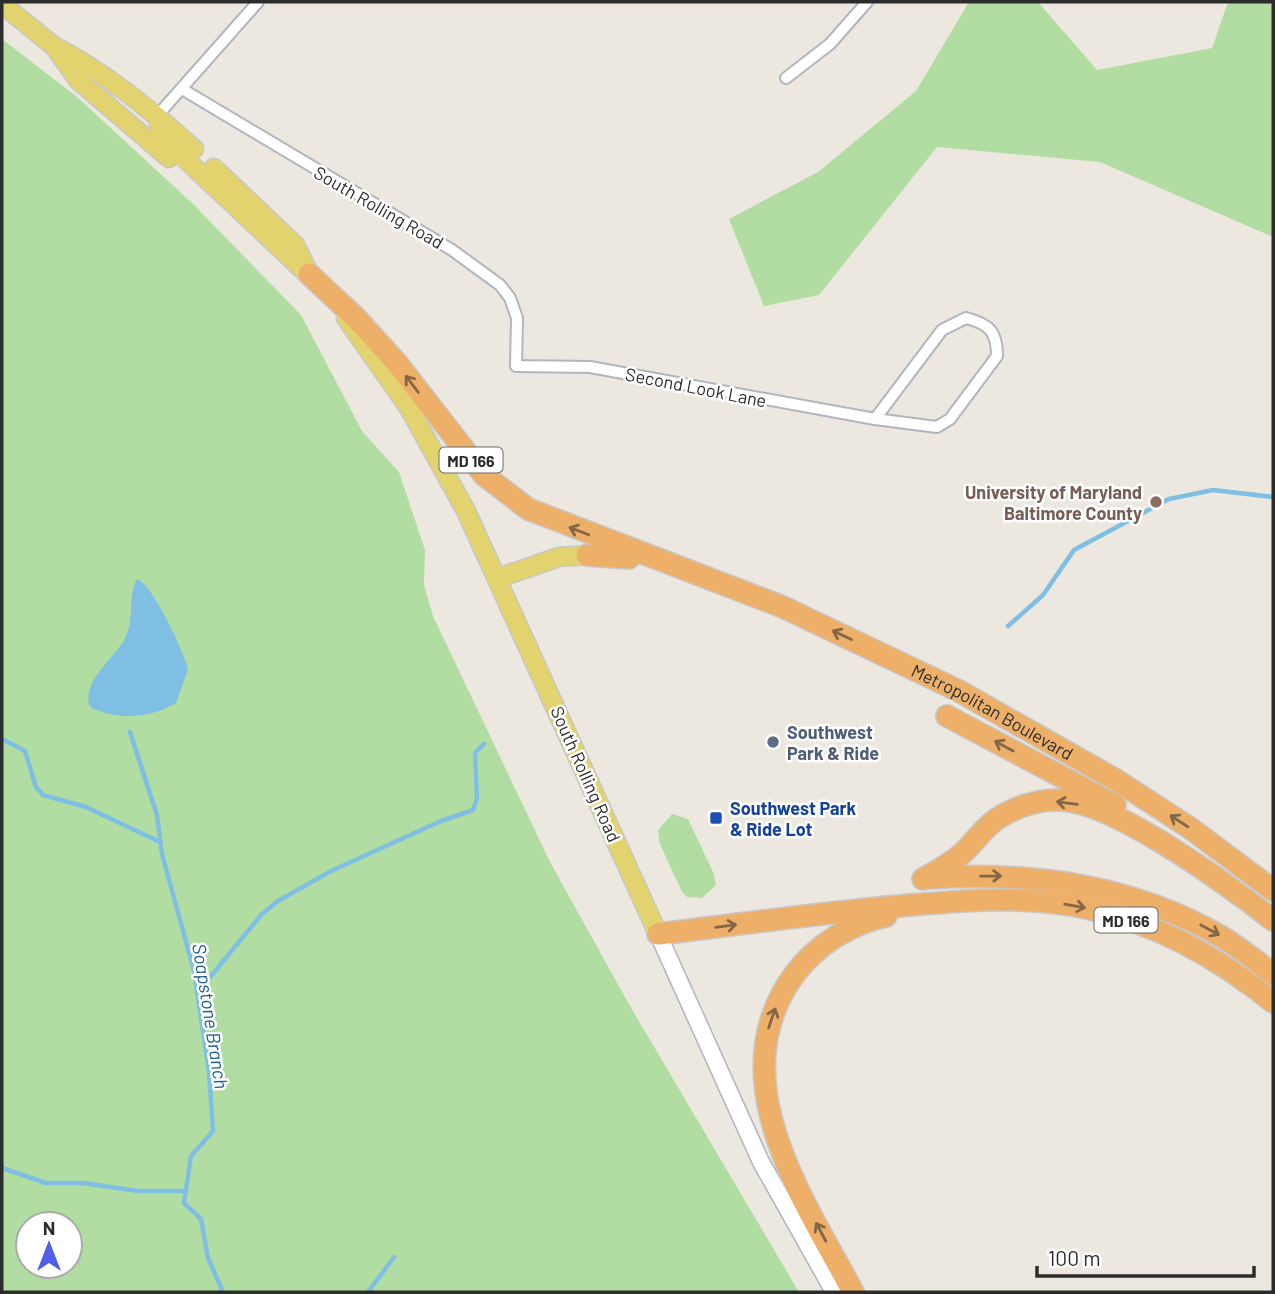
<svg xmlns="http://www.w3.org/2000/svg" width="1275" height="1294" font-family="Barlow,sans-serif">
  <rect width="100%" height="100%" fill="#ece8e0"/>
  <!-- green -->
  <path fill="#b1dda2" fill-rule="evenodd" d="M969,2H1038L1097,70L1212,48L1228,2H1273V237L1100,162L937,147L819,295L764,306L729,219L818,172L916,91Z
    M2,39L76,96L193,204L301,315L362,431L399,472L425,550L424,585L433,616L550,862L630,1006L799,1292H2ZM28,1224H70V1266H28Z
    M672,814L688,819L714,874L716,885L702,898L687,897L682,892L660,844L658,830Z"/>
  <!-- water -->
  <path fill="#7ebfe3" d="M137,579C152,583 184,652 188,669L176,703C151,718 117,721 90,707C80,680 118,657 127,634C134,617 128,595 137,579Z"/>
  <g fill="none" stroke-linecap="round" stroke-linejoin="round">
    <!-- stream -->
    <path stroke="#7ebfe3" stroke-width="4.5" d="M1008,626L1043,595L1074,550L1169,499L1213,490L1273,497
      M130,732L157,815L162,854L194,971L209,1071L213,1131L191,1156L184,1203L201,1219L208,1258L223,1292
      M2,739L25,751L36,787L43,795L86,807L160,842
      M197,993L262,914L278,901L331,871L441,821L473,810L477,798L475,753L484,744
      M2,1168L46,1183H83L138,1191H186
      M368,1292L394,1257"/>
    <!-- street casing -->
    <g stroke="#b3b5be" stroke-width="14">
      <path id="street" d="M786,78L830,44L867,2
        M182,89L452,250L500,285L510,298L517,318L516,366L590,367L875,419
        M157,116L258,2
        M966,318C989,324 997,331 997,356L950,419L937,427L875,419L942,330Z"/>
    </g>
    <!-- secondary casing -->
    <g stroke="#b3b5be" stroke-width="19">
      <path id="secondary" d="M658,934L761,1162L834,1292"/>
    </g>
    <!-- primary casing -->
    <g stroke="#c8c8c8" stroke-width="21">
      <path id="primary" d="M2,4L61,52
        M54,46C106,73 151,110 194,149
        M56,49L79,81L169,158
        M157,116L163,138L317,283
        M214,168L295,245L306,267
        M346,318L409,408L466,511L658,934
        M498,578L559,557L587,555"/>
    </g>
    <!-- highway casing -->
    <g stroke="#c8c8c8" stroke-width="24">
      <g id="highway">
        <path id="s1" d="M309,274L357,319L397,363L484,475L528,509L783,607L959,691L1116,780L1190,828L1273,890"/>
        <path d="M587,555L629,558"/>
        <path d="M947,716L1115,805"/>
        <path d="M929,878C1031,872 1130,884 1220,936C1239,947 1256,961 1273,974"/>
        <path d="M923,879C937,871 952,863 964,852C978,838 988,822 1007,813C1026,803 1049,798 1070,801C1125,810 1228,885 1273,920"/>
        <path d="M658,934C742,924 826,912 911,905C971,900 1031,895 1091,909C1158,924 1220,959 1273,1002"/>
        <path d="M853,1292C803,1198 719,1078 794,975C816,945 850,924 886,916"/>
      </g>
    </g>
    <!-- street -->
    <use href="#street" stroke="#fff" stroke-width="10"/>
    <!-- secondary -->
    <use href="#secondary" stroke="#fff" stroke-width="16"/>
    <!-- primary -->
    <use href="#primary" stroke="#e3d36e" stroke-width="18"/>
    <!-- highway -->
    <use href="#highway" stroke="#eeaf69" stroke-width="21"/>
  </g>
  <!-- one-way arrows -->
  <defs><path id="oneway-shaft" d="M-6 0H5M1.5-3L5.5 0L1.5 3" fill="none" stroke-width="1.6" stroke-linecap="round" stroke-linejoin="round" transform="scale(1.75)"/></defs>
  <g stroke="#836747">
    <use href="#oneway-shaft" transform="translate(412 384) rotate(-127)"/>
    <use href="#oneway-shaft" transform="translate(579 531) rotate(-159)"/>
    <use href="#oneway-shaft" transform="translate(842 635) rotate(-155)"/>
    <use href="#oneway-shaft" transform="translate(1004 746) rotate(-152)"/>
    <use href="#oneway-shaft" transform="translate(1067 803) rotate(-173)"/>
    <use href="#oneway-shaft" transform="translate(1179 821) rotate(-147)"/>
    <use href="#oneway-shaft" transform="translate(991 876) rotate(-1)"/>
    <use href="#oneway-shaft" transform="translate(1075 906) rotate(10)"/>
    <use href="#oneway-shaft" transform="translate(726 926) rotate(-7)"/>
    <use href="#oneway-shaft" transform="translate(1210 930) rotate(28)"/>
    <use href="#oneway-shaft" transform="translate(772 1018) rotate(-71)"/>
    <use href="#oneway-shaft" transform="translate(821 1232) rotate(-118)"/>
  </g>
  <!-- markers -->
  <circle fill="#8d6e63" stroke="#fff" stroke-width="2.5" cx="1156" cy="502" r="7"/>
  <circle fill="#5c6f8a" stroke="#fff" stroke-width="2.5" cx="773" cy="742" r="7"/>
  <rect fill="#1a4fb4" stroke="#fff" stroke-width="2.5" x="709" y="811" width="14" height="14" rx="3.5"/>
  <g text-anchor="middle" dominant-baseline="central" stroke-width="5" stroke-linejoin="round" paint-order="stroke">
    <!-- shield labels -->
    <g fill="#fff" stroke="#6b6b6b" stroke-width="2">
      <rect x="439.5" y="447.5" width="63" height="25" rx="5"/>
      <rect x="1094.5" y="907.5" width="63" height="25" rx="5"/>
    </g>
    <g font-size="16" font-weight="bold" fill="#2c2c2c">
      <text x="471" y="460">MD 166</text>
      <text x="1126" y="920">MD 166</text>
    </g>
    <!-- street labels -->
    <g font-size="18" fill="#2c2c2c" stroke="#fff">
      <text transform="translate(379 207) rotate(30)">South Rolling Road</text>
      <text transform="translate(696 387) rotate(11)">Second Look Lane</text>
      <text stroke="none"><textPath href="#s1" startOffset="830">Metropolitan Boulevard</textPath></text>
      <text transform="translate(586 774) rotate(66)">South Rolling Road</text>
    </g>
    <!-- education labels -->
    <g font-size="18" font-weight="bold" fill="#785e54" stroke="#fff" text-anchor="end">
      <text x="1142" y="492">University of Maryland<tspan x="1142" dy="21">Baltimore County</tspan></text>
    </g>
    <!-- service labels -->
    <g font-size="18" font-weight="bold" fill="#4e5e75" stroke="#fff" text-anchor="start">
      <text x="787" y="732">Southwest<tspan x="787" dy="21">Park &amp; Ride</tspan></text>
    </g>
    <!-- transit labels -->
    <g font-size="18" font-weight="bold" fill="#164399" stroke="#fff" text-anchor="start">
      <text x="730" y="808">Southwest Park<tspan x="730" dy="21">&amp; Ride Lot</tspan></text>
    </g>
    <!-- water labels -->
    <g font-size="19" font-style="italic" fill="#1b5d91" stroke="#fff">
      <text transform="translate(211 1016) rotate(81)">Soapstone Branch</text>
    </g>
  </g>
  <!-- border -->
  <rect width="1275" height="1294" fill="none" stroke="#2c2c2c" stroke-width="7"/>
  <!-- north arrow -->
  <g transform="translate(49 1245)"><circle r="33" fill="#ffffff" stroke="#ababab" stroke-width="2"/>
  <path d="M0-5L12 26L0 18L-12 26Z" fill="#515fe8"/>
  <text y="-10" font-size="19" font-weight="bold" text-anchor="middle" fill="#2c2c2c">N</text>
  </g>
  <!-- scale -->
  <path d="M1037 1266v10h217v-10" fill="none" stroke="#2c2c2c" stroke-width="3.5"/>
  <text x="1048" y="1266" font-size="21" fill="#2c2c2c" stroke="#ffffff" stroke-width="5" paint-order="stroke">100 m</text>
</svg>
